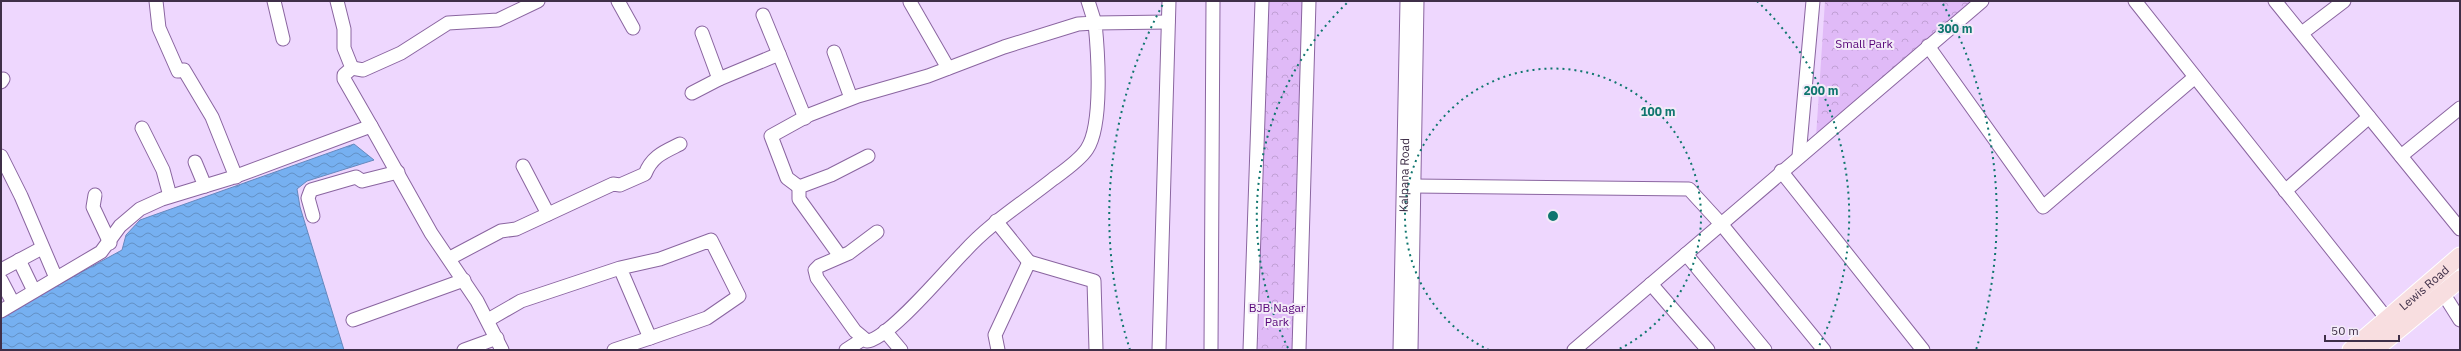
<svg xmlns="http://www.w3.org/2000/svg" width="2461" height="351" font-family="'IBM Plex Sans',sans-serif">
  <defs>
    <pattern id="forest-crowns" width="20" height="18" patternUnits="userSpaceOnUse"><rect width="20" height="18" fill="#e0baf7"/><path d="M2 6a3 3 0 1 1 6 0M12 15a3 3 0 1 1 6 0" fill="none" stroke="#c1a0d5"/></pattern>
    <pattern id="water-waves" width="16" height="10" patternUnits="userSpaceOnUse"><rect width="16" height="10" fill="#76b0f1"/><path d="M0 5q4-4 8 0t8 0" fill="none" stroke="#6290c5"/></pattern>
  </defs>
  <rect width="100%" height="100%" fill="#eed7fe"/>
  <!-- forest -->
  <path fill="url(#forest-crowns)" d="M1267,1H1304L1295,350H1258Z
    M1825,1H1978L1816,137Z"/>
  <!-- water -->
  <path fill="url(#water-waves)" stroke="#6689be" d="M354,144L374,160L307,181L297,189L300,207L344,350H1V316L122,250L126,235L140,220Z"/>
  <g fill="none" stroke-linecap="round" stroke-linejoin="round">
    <!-- minor casing -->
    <g stroke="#8a65a0" stroke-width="15">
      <g id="minor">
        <path d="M156,1L159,28L178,71L184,70L212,117L236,177"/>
        <path d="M274,1L283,39"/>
        <path d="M337,1L344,29V48L352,68L344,75V79L371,126"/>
        <path d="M618,1L633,28"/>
        <path d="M2135,1L2387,319"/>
        <path d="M2275,1L2460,229"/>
        <path d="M910,2L948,68"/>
        <path d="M763,15L779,54"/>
        <path d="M702,33L719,79L779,54L805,118"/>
        <path d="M2302,33L2344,1"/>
        <path d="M1928,46L2043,207L2195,77"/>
        <path d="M834,52L851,98"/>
        <path d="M352,68L363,70L401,53L448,23L498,20L538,1"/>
        <path d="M1,82L3,79"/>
        <path d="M692,93L719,79"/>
        <path d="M142,128L163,170L170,196"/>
        <path d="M1,156L21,196L56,278"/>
        <path d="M1799,156L1813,1"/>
        <path d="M2401,156L2460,108"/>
        <path d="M195,162L205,186"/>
        <path d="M523,166L548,214"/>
        <path d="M1781,171L1923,350"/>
        <path d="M1414,186L1689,189L1722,225L1824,350"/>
        <path d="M799,187L787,178L771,136L809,115L858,96L928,76L1004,47L1078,24L1095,23L1088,1"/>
        <path d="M2285,191L2369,117"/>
        <path d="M95,195L93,207L110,243"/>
        <path d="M313,216L308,198L311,190L356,177L362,181L398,172"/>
        <path d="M996,221L1029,262"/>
        <path d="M877,232L849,253L819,266L815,270L817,278L855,331L867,341C888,340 947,269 964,252C990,223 1023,203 1053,179C1064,171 1080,160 1087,149C1103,125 1098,52 1095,23L1168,22"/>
        <path d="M1686,254L1765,350"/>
        <path d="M840,256L799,199V187L831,175L868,156"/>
        <path d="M450,258L501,231L516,229L613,184L620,185L645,174C652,156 664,152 680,144"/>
        <path d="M19,260L34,291"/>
        <path d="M1,270L42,248"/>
        <path d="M1,280L13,303"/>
        <path d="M1651,284L1708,350"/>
        <path d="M2443,293L2460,320"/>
        <path d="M1,311L101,252L120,226L140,209L162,199L231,178L371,126L431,233L477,301L502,350"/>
        <path d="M353,320L464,280"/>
        <path d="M488,320L521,301L620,268L660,259L711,240L739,296L707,318L650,338L620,268"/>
        <path d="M885,331L901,350"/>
        <path d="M464,350L497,338"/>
        <path d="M614,350L650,338"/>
        <path d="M846,350L863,339"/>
        <path d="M998,350L995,335L1029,262L1094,281L1096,350"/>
        <path d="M1159,350L1169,1"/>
        <path d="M1211,350L1213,1"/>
        <path d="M1250,350L1262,1"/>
        <path d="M1299,350L1309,1"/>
        <path id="s1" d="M1400,350L1407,1"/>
        <path d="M1411,350L1417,1"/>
        <path d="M1574,350L1982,1"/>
      </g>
    </g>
    <!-- major casing -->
    <g stroke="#fff" stroke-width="19">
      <g id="major">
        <path id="s2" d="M2351,350L2460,256"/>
        <path d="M2374,350L2460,279"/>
      </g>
    </g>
    <!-- minor -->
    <use href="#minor" stroke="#fff" stroke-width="13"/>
    <!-- major -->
    <use href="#major" stroke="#f8dee0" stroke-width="17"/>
  </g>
  <!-- distance rings -->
  <g fill="none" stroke="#0f766e" stroke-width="2" stroke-dasharray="2 4">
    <path d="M1489 350A148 148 0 1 1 1617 350"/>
    <path d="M1288 348A296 296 0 0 1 1349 1M1757 1A296 296 0 0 1 1818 348"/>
    <path d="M1130 350A444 444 0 0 1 1163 4M1943 4A444 444 0 0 1 1976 350"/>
  </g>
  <g text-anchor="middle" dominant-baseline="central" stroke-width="4" stroke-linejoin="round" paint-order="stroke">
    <!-- park labels -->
    <g font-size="12" fill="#580679" stroke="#f3ebf8">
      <text x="1864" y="43">Small Park</text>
      <text x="1277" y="307">BJB Nagar<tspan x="1277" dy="14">Park</tspan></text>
    </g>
    <!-- street labels -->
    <g font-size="12" fill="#3f2f48" stroke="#f3ebf8">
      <text stroke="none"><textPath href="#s1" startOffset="175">Kalpana Road</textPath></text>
      <text stroke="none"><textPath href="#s2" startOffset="96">Lewis Road</textPath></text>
    </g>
  </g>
  <circle cx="1553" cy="216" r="6" fill="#0f766e" stroke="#f3ebf8" stroke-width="2"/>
  <g font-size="12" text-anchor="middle" font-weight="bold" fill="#0f766e" stroke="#f3ebf8" stroke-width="4" stroke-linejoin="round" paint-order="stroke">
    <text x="1955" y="33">300 m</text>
    <text x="1821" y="95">200 m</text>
    <text x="1658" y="116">100 m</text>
  </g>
  <!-- border -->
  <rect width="2461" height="351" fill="none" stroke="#3f2f48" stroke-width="4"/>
  <!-- scale -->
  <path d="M2325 335v6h74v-6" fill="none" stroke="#3f2f48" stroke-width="2"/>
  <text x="2331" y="335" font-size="12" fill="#3f2f48" stroke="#f3ebf8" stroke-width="3" paint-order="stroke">50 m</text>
</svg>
